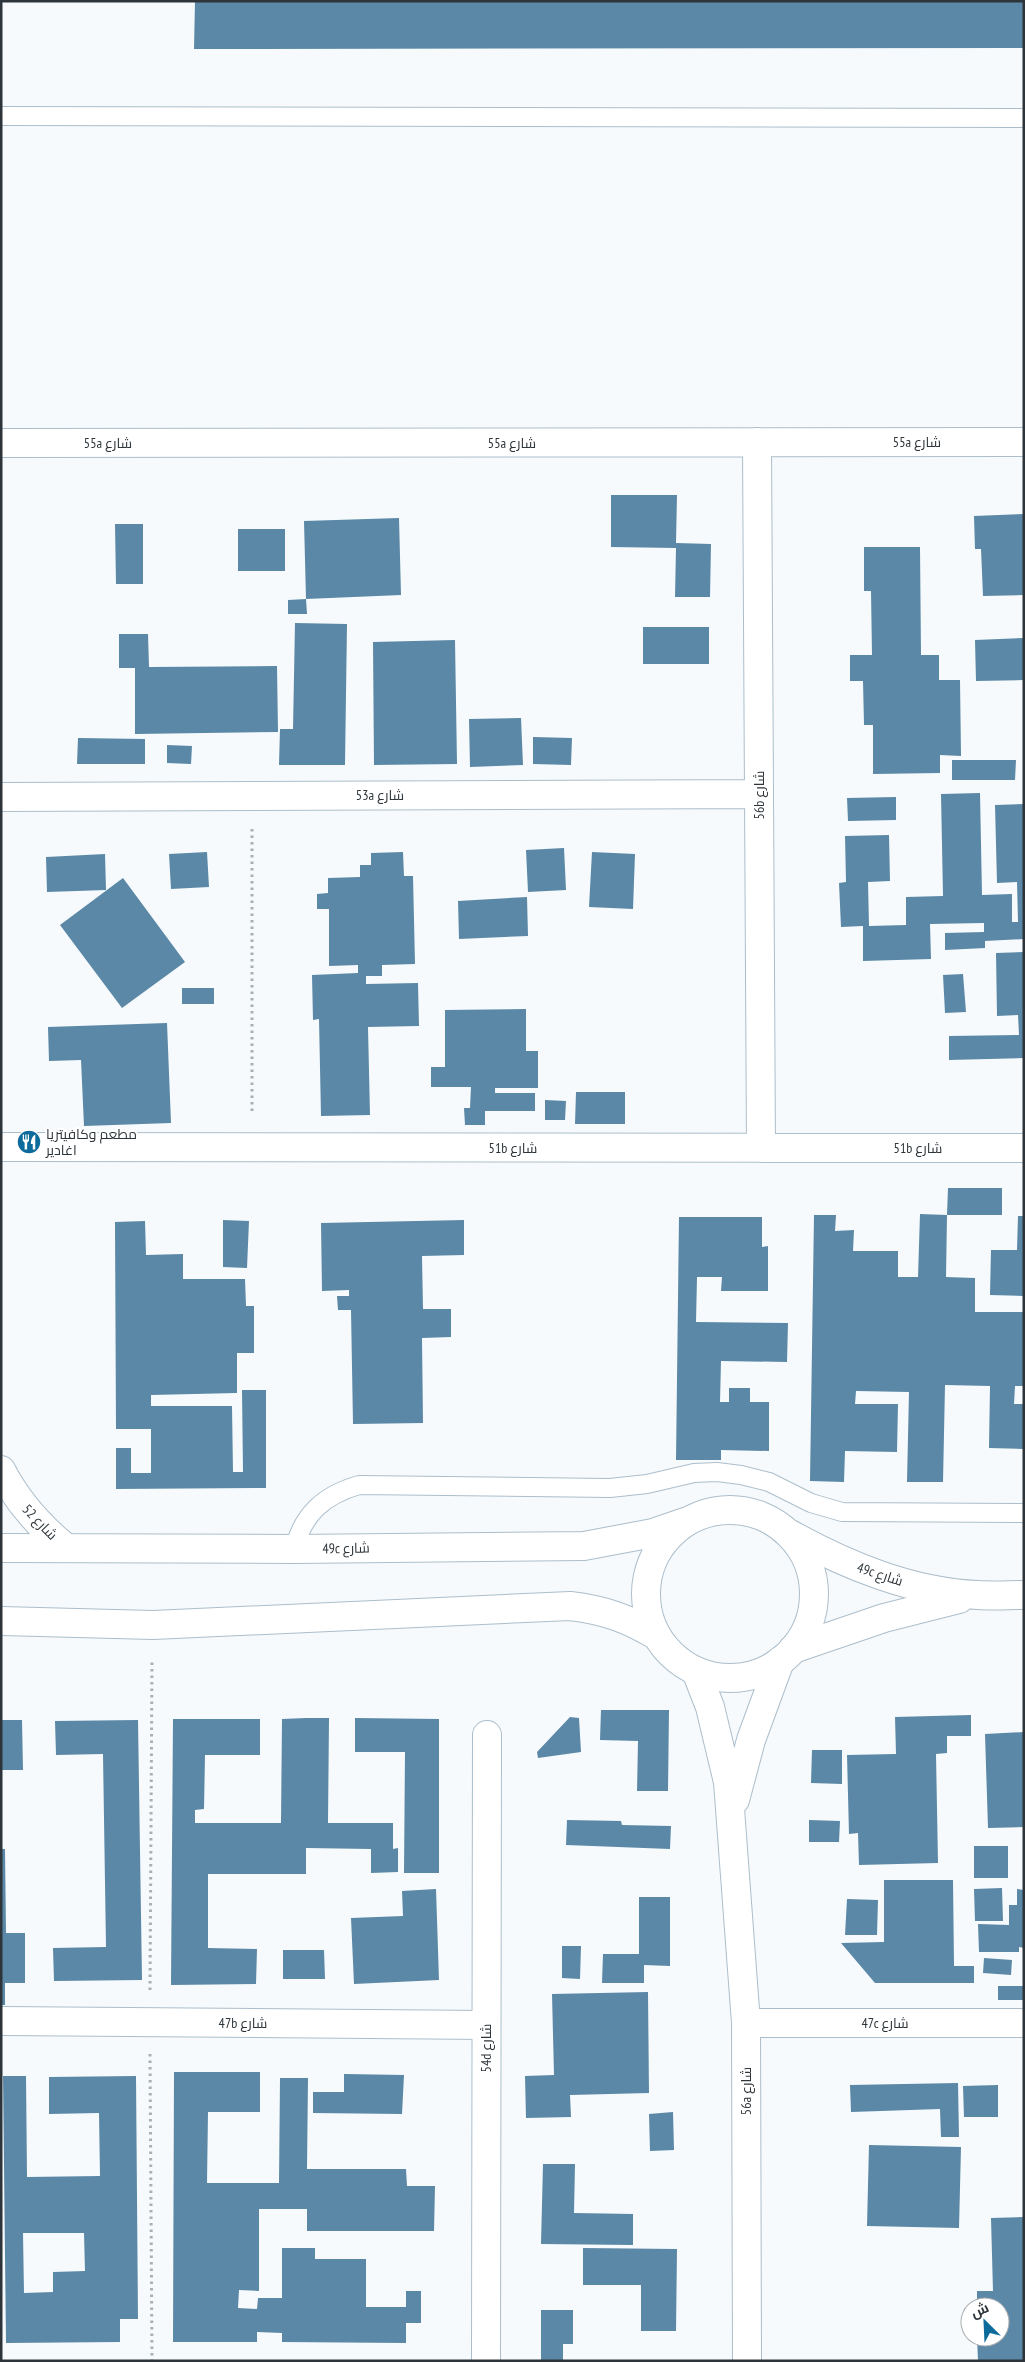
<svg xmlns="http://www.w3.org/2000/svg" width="1025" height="2362" font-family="'PT Sans Narrow',Cairo,sans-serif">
  <rect width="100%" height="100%" fill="#f6fafc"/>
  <!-- building -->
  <path fill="#5a88a6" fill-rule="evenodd" d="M195,1H1024V48L194,49Z
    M611,495H677L676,543L711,544L710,597H675L676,548L611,547Z
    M1024,514V595L983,596L981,549H975L974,516Z
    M399,518L401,595L306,599L307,614H288V600L306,599L304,521Z
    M115,524H143V584H116Z
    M238,529H285V571H238Z
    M864,547H920L921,655H939V680H960L961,756L940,755V773L873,774V725H864L863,681H850V655H872L871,591H864Z
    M295,623L347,624L345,765H279L280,729H293Z
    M643,627H709V664H643Z
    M119,634H148L149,667L277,666L278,732L135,734V668H119Z
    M1024,638V680L976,681L975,640Z
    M455,640L457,764L374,765L373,642Z
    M521,718L523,765L470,767L469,719Z
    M533,737L572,738L571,765L533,764Z
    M78,738L145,739V764H77Z
    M167,745L192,746L191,764L167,763Z
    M952,760H1016L1015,780H952Z
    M980,793L982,895L1012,894V922H1018L1017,882L997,883L995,805L1024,804V939L985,941V948L945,950V933L984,932V923L930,924L931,959L863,961V926L841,927L839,883L846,882L845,836L889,835L890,881L868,882L869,926L906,925V897L943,896L941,794Z
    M896,797V820L848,821L847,798Z
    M564,848L566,890L528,892L526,850Z
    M207,852L209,887L171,889L169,854Z
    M403,852L404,876H413L415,964L382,965V976H366V984L418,983L419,1026L368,1027L370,1115L321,1116L319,1019L313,1020L312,975L358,973V965L329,966V909H317V894L328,893V878L360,877V865H371V853Z
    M592,852L635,854L633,909L589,907Z
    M105,854L106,890L47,892L46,857Z
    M123,878L185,962L122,1008L60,925Z
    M527,897L528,936L459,939L458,901Z
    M1024,952V1058L949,1060V1036L1019,1035L1018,1015L997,1016L996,953Z
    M963,974L966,1012L945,1013L943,975Z
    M182,988H214V1004H182Z
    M526,1009V1051H538V1088H495V1093H535V1111H485V1125H465L464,1108H470L471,1087H431V1067H445V1010Z
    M167,1023L171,1123L84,1126L81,1060L49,1061L48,1027Z
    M576,1092H625V1124H575Z
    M545,1100L566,1101L565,1120H545Z
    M948,1188H1002V1215H947Z
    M920,1214L947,1215L946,1277L975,1278V1312H1024V1386H1015L1014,1404H1024V1449L989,1448L990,1386L945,1385L943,1482H907L909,1392L856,1391L855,1404H898L897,1452L845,1451L844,1482L810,1481L814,1215H836L835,1231L854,1230L853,1251H898V1277H918Z
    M1018,1216H1024V1296L990,1295L991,1250H1017Z
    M679,1217H762V1247L768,1246V1291H721L722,1277H697L696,1322L788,1323L787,1362L721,1361L720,1402H729V1388H750V1402H769V1451L721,1450V1460H676Z
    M223,1220L249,1221L247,1268L223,1267Z
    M464,1220V1255L422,1256L423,1309H451V1337L422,1338L423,1423L353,1424L351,1310H338L337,1296H349V1290L322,1291L321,1223Z
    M145,1221L146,1255L183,1254V1279H245L246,1306H254V1353H237V1393L151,1395V1406H232L233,1472H243L242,1390H266V1488L116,1489V1448H131V1473H151V1429H116L115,1222Z
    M601,1710H669L668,1791H637L638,1741L600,1740Z
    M971,1715V1736H947V1753L936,1754L938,1863L859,1865L858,1833L849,1834L847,1755L896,1754L895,1717Z
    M570,1717L579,1718L581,1752L538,1758L537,1752Z
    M306,1718H329L328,1823H393V1849L398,1848V1872L371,1873V1849L306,1848V1874H208V1948L257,1949L256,1984L171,1985L173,1719H260V1755H205L204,1809L195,1810V1823H281L282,1719Z
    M355,1718L439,1719V1873H404L405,1752H355Z
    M1,1720H22L23,1770H1Z
    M138,1720L142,1980L54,1981L53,1948L106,1947L103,1754L56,1755L55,1721Z
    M1024,1732V1827L988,1828L985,1734Z
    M812,1750H842V1784L811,1783Z
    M567,1820L621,1821L622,1825L671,1826L670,1849L566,1845Z
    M809,1820L840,1821L839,1842H809Z
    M974,1846H1008V1878H974Z
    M1,1849H5L6,1933H25V1983H5V2005H1Z
    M884,1880H953L954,1966H974V1983H875L841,1943L884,1942Z
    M1002,1888L1003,1921H975L974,1889Z
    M436,1889L439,1980L354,1984L351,1918L403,1916L402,1891Z
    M1017,1889L1024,1890V1948L1019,1947V1952H979L978,1924L1009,1925V1905H1017Z
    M639,1897H670V1966L644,1965V1983H602L603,1954H639Z
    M847,1899L878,1900L877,1935H845Z
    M562,1946H581L580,1979L562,1978Z
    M283,1950H324L325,1979H283Z
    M984,1958L1012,1960L1011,1975L983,1973Z
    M998,1986H1024V2000H998Z
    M648,1992L649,2093L570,2095L571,2117L526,2118L525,2076L554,2075L552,1994Z
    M174,2072H260V2112H208L207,2183H279L280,2078H308L307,2169H406L407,2186H435L434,2231H307V2209H259V2291L239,2290L238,2308L257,2309L258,2298H282V2248H315V2259H366V2307H406V2291H421V2323H406V2343L282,2342V2333L257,2332V2342H173Z
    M344,2074L404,2075L402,2114L313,2113V2092H344Z
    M3,2076H26L27,2177L100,2176L99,2113L49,2114V2077L136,2076L138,2319H120V2342L6,2343ZM23,2233H84L85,2271L53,2272V2292L24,2293Z
    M958,2083L959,2137H941L940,2109L851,2112L850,2085Z
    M998,2085V2117H964L963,2086Z
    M673,2112L674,2150L650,2151L649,2114Z
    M869,2145L961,2147L959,2228L867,2226Z
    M543,2164H575L574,2213L633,2214V2245L541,2244Z
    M1024,2217V2361H978L977,2337H1000V2307H977V2291H993L991,2218Z
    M583,2248L677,2249L676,2331H641V2285H583Z
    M541,2310H573V2344H563V2361H541Z"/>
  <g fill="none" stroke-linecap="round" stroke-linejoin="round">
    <!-- lane casing -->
    <g stroke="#acbecb" stroke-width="20">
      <path id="lane" d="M1,116L1024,118
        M294,1549C303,1514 324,1495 359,1485L610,1488L647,1484L694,1473L717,1472L741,1475L769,1482L811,1503L842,1512L1024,1513"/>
    </g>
    <!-- street casing -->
    <g stroke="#acbecb" stroke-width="30">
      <path id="street" d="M757,442L761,1148
        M1,443L1024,442
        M1,797L759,794
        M1,1147L1024,1148
        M1,1470C17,1501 38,1525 65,1547
        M790,1534C848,1566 911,1592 978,1595C993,1596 1009,1595 1024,1595
        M793,1649L884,1618L959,1599
        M696,1671L710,1707L728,1782L746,2023L747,2361
        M735,1800L751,1740L780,1661
        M1,2021L486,2025
        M746,2023H1024
        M486,2361L487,1735"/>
    </g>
    <!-- secondary casing -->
    <g stroke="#acbecb" stroke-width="30">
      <path id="secondary" d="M646 1594a84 84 0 1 1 168 0a84 84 0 1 1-168 0Z
        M1,1548L294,1549L584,1546L653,1533L688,1521
        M1,1621L153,1625L570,1606C604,1610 627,1618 657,1636"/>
    </g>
    <!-- path -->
    <path stroke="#aaafb2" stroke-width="3" stroke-dasharray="2.5 4" stroke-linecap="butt" d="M252,829V1115
      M150,1990L152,1659
      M150,2054L152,2361"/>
    <!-- lane -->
    <use href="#lane" stroke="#fff" stroke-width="18"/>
    <!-- street -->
    <use href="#street" stroke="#fff" stroke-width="28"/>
    <!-- secondary -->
    <use href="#secondary" stroke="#fff" stroke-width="28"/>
  </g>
  <!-- icons -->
  <defs>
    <g id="restaurant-disc" transform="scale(1.25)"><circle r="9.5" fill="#0c6b9a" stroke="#fff"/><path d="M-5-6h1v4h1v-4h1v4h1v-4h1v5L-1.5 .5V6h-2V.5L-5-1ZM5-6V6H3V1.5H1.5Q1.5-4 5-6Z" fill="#fff"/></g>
  </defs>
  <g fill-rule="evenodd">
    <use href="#restaurant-disc" x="29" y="1142"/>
  </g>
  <g text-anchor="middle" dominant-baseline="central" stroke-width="4" stroke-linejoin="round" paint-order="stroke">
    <!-- street labels -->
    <g font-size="14" fill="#2e353a" stroke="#fff">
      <text x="917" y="442">55a شارع</text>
      <text x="108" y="443">55a شارع</text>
      <text x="512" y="443">55a شارع</text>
      <text x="380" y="795">53a شارع</text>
      <text transform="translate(759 795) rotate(-90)">56b شارع</text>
      <text x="513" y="1148">51b شارع</text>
      <text x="918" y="1148">51b شارع</text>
      <text transform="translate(40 1522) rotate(46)">شارع 52</text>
      <text transform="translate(346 1548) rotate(-1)">49c شارع</text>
      <text transform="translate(880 1574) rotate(18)">49c شارع</text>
      <text x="243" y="2023">47b شارع</text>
      <text x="885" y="2023">47c شارع</text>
      <text transform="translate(486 2048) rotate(-90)">54d شارع</text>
      <text transform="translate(746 2091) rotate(-90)">56a شارع</text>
    </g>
    <!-- poi labels -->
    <g font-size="14" fill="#2e353a" stroke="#fff" text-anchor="start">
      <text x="46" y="1134">مطعم وكافيتريا<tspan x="46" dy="16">اغادير</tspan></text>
    </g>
  </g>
  <!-- border -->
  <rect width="1025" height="2362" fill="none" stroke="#2e353a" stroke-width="5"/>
  <!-- north arrow -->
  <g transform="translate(985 2322) rotate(336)"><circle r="24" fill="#ffffff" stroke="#abaeb0"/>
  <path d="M0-4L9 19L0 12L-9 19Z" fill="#0c6b9a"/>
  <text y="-8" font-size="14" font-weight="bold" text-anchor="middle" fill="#2e353a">ش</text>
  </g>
</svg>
